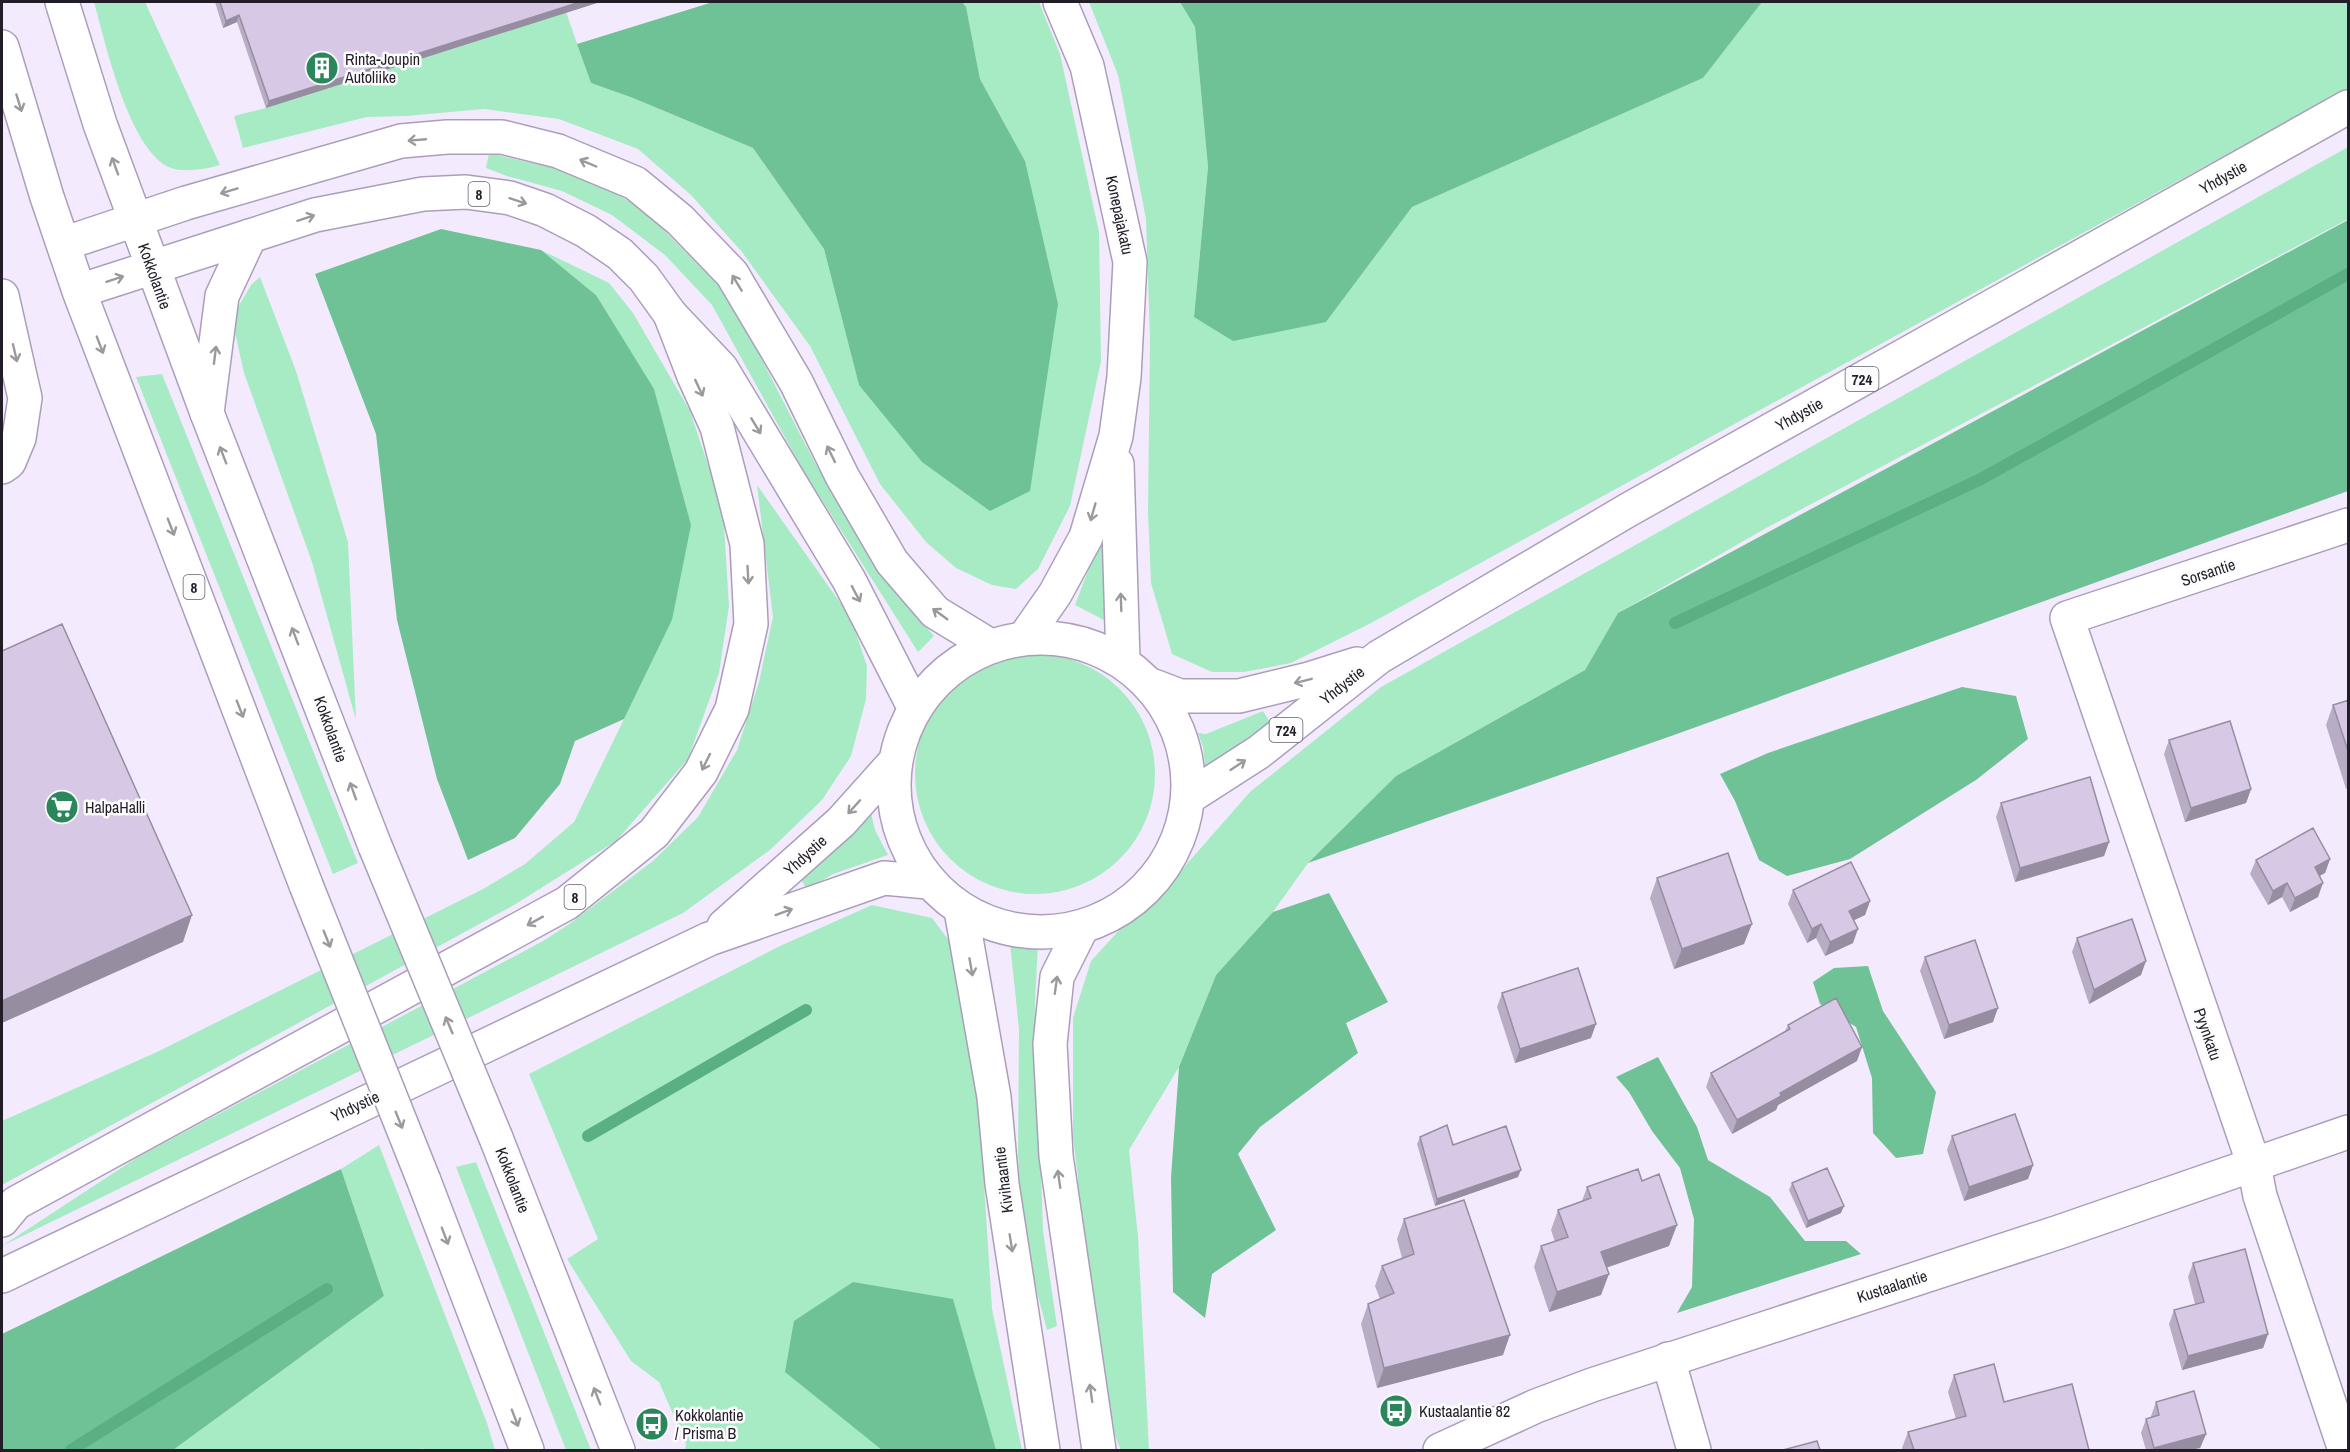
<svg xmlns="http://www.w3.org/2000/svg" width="2350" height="1452" font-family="'Archivo Narrow',sans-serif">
  <rect width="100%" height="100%" fill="#f3ebfd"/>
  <!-- green -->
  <path fill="#a6ebc4" d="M94,2H145L220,165C206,169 189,172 174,169C130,157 105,41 94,2Z
    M962,2H1039L1060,54L1099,232L1101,361L1070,506L1038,569L1016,589L992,585L956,568L926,542L880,484L810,346L742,252L691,195L638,149L559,119L484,109L406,116L367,117L243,148L234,116L266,108L566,12L591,83L633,98L753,148L824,249L859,385L1025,161L980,79L966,8Z
    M1089,2H1180L1195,27L1208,167L1194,316L1326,322L1412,207L1703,78L1762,2H2348V88L1371,623L1291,663L1244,672H1212L1172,654L1151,583L1148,512L1150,338L1146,219L1118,75Z
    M2348,147V219L1768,527L1618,613L1585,670L1396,776L1308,863L1273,912L1216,975L1179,1067L1129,1150L1138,1237L1149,1450H1121L1107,1417L1077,1217L1078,1178L1073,1137V1018L1091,961L1133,915L1178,874L1250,792L1381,687Z
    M489,153L587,176L645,211L720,287L761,358L815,463L882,577L934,636L918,652L803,470L712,305L665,255L612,215L562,191L507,176L486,168Z
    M541,250L609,283L633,313L690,411L723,510L729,606L719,673L688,759L616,841L514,905L2,1185V1121L157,1052L483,889L525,864L574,822L672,620L596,295Z
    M260,277L296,371L348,542L356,720L312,562L244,373L234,328L238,307L251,285Z
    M162,374L358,863L333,874L136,377Z
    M757,485L851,618L867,666L866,699L851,756L822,800L770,850L683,913L2,1246L138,1157L543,941L568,925L653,861L698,817L737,750L759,682L773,617Z
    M1096,543L1106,547V621L1075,605L1091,563Z
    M915 774a120 120 0 1 1 240 0a120 120 0 1 1-240 0Z
    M1263,711L1271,724L1206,772L1203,747L1198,733L1206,734Z
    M870,809L875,830L888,855L833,874L807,889L799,877Z
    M872,905L932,918L950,942L975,1042L992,1309L1022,1450H685L686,1444L659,1382L631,1361L567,1259L598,1239L529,1074L780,946Z
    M1038,942L1035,1003L1043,1231L1057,1326L1047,1330L1025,1247L1021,1216L1018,1153L1019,1029L1010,943Z
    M379,1145L487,1423L495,1450H424L423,1448L421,1450H173L384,1296L341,1169Z
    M476,1162L591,1450H566L456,1167Z"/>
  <!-- forest -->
  <path fill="#6ec296" d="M713,2H962L966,7L980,79L1025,161L1058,304L1030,491L990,511L922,462L859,385L824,249L753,148L633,98L591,83L577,44Z
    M1180,2H1762L1703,78L1412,207L1326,322L1233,341L1194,317L1208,167L1195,27Z
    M2348,220V491L1674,735L1308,863L1396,776L1585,670L1618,613Z
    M441,229L541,250L596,295L654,389L691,525L672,620L624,719L575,741L560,784L515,838L468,860L437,779L397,620L376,434L315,274Z
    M1962,687L2016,696L2028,739L1976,780L1850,859L1787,876L1759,860L1735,801L1720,774L1768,753Z
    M1329,893L1388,1002L1346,1023L1358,1053L1260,1127L1238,1154L1276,1230L1212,1274L1205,1318L1173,1292L1171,1177L1179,1067L1216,975L1273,912Z
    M1868,966L1883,1011L1936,1092L1923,1154L1896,1158L1873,1133L1872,1078L1856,1027L1820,1004L1813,982L1834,968Z
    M1658,1057L1697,1127L1708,1160L1770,1197L1805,1241H1846L1861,1254L1677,1313L1692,1287L1694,1219L1680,1168L1652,1131L1629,1092L1616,1077Z
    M341,1169L384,1296L173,1450H2V1334Z
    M853,1282L953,1299L996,1450H882L785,1372L794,1321Z"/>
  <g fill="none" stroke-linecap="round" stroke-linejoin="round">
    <!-- stream -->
    <path stroke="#5aaf83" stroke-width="12" d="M1675,623L1981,479L2348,274
      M588,1136L806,1010
      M71,1450L327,1289"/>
    <!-- street casing -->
    <g stroke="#ac9ebb" stroke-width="36">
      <path id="street" d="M1668,1359L1694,1450
        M2345,1450L2260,1196L2254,1165L2067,618L2348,525"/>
    </g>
    <!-- secondary casing -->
    <g stroke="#ac9ebb" stroke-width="36">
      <path id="secondary" d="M1117,464L1123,660
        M1025,637L1055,594L1086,537L1116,436L1124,377L1130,262L1087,66L1060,2
        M961,910L994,1097L1002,1184L1043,1450
        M1082,927L1057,977L1050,1044L1056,1156L1099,1450
        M1440,1450L1536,1406L1592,1385L2059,1232L2348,1132"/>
    </g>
    <!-- primary casing -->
    <g stroke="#ac9ebb" stroke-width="36">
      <path id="primary" d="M62,2L100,124L207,413
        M2,47L47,197L79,291L306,885
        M63,244L186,203L401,141L447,137H502L558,151L635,183L680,220L732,274L796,382L842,476L892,562L935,612L989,645
        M79,291L250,236
        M2,296L25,398L19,438L9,462L2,467
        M670,314L721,368L849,580L914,707
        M894 785a147 147 0 1 1 294 0a147 147 0 1 1-294 0Z
        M1151,685L1180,696H1239L1309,679L1357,664
        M1189,797L1259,752L1379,657L1628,510L2348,107
        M724,926L841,822L894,763
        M424,1181L527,1450
        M2,1276L709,939L884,878L928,882"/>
    </g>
    <!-- highway casing -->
    <g stroke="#ac9ebb" stroke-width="36">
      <path id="highway" d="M496,1138L618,1450
        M2,1220L16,1203L567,903L654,833L701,772L732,709L751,624L747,544L717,427L694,376L670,314L644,278L620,254L586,231L545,210L510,198L466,192L423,194L315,215L250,236L222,296L207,413L375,846"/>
    </g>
    <!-- street -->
    <use href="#street" stroke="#fff" stroke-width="33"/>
    <!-- secondary -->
    <use href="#secondary" stroke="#fff" stroke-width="33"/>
    <!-- primary -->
    <use href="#primary" stroke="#fff" stroke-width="33"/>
    <!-- highway -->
    <use href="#highway" stroke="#fff" stroke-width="33"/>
    <!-- primary-bridge casing -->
    <g stroke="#ac9ebb" stroke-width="36" stroke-linecap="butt">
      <path id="primary-bridge" d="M306,885L424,1181"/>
    </g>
    <!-- highway-bridge casing -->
    <g stroke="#ac9ebb" stroke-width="36" stroke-linecap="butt">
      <path id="highway-bridge" d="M375,846L496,1138"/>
    </g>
    <!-- primary-bridge -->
    <use href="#primary-bridge" stroke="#fff" stroke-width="33"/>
    <!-- highway-bridge -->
    <use href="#highway-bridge" stroke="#fff" stroke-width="33"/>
  </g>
  <!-- wall -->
  <path fill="#b9adc6" d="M215,2H600L266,108L237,22L223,28Z
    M2349,700V788L2346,789L2326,725L2333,705Z
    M2169,740L2251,789L2246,803L2185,822L2164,754Z
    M2001,803L2109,842L2104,856L2015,882L1996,817Z
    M2330,859L2325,873L2319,876L2318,897L2290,912L2282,897L2268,905L2250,874L2256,860Z
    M1657,878L1744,944L1674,969L1650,898Z
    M1793,890L1870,901L1865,915L1854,920L1853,943L1825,956L1816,938L1807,943L1788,904Z
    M2077,938L2141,975L2089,1004L2072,952Z
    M1925,957L1993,1022L1944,1039L1920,971Z
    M1502,993L1591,1038L1515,1063L1497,1007Z
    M1788,1025L1857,1061L1778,1105L1776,1110L1732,1134L1706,1087L1711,1073L1785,1031Z
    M1952,1136L2033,1165L2028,1179L1964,1201L1947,1150Z
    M1420,1137L1453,1145L1518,1177L1435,1206L1417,1144Z
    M1642,1181L1669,1246L1606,1268L1601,1295L1549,1312L1534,1267L1541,1246L1555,1242L1551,1230L1558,1210L1582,1201L1587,1187Z
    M1792,1183L1841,1213L1806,1228L1789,1190Z
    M1404,1219L1503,1355L1377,1388L1361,1324L1368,1304L1380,1299L1375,1286L1382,1266L1402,1258L1397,1239Z
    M2193,1263L2268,1334L2263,1348L2182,1370L2169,1324L2174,1310L2195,1304L2188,1277Z
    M1954,1375L2004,1402L2089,1450H1903L1902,1448L1908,1432L1956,1419L1948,1392Z
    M2156,1402L2206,1434L2200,1448L2190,1450H2146L2141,1433L2146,1419L2151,1418V1416Z"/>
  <!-- shaded-wall -->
  <path fill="#968da1" d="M580,2H600L266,108L269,101Z
    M239,15L237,22L223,28L226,21Z
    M2251,789L2246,803L2185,822L2191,808Z
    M2109,842L2104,856L2015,882L2020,868Z
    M2330,859L2325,873L2310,881L2315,867Z
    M2287,883L2282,897L2268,905L2273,891Z
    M2323,883L2318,897L2290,912L2295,898Z
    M1870,901L1865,915L1844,925L1849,911Z
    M192,915L183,942L2,1023V1001Z
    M1752,924L1744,944L1674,969L1682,949Z
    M1821,924L1816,938L1807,943L1812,929Z
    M1858,929L1853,943L1825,956L1830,942Z
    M2146,961L2141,975L2089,1004L2094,990Z
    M1998,1008L1993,1022L1944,1039L1949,1025Z
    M1596,1024L1591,1038L1515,1063L1520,1049Z
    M1862,1047L1857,1061L1778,1105L1776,1110L1732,1134L1737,1120L1780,1093Z
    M2033,1165L2028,1179L1964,1201L1969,1187Z
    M1521,1170L1518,1177L1435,1206L1437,1199Z
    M1844,1206L1841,1213L1806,1228L1808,1221Z
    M1677,1225L1669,1246L1593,1272L1601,1252Z
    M1609,1274L1601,1295L1549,1312L1557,1292Z
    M2268,1334L2263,1348L2182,1370L2188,1356Z
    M1510,1335L1503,1355L1377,1388L1384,1368Z
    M2206,1434L2200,1448L2190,1450H2154V1448Z"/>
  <!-- building -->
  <path fill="#d7c9e6" stroke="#968da1" stroke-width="1.5" d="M220,2H580L269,101L239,15L226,21Z
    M62,624L192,915L2,1001V651Z
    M2349,700V754L2333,705Z
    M2230,721L2251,789L2191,808L2169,740Z
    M2090,777L2109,842L2020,868L2001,803Z
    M2313,828L2330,859L2315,867L2323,883L2295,898L2287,883L2273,891L2256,860Z
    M1728,853L1752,924L1682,949L1657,878Z
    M1851,862L1870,901L1849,911L1858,929L1830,942L1821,924L1812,929L1793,890Z
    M2132,919L2146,961L2094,990L2077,938Z
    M1975,940L1998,1008L1949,1025L1925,957Z
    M1578,968L1596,1024L1520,1049L1502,993Z
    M1836,998L1862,1047L1780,1093L1781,1096L1737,1120L1711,1073L1790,1029L1788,1025Z
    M2015,1114L2033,1165L1969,1187L1952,1136Z
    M1447,1125L1453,1145L1506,1126L1521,1170L1437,1199L1420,1137Z
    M1827,1168L1844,1206L1808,1221L1792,1183Z
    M1638,1169L1642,1181L1659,1174L1677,1225L1601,1252L1609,1274L1557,1292L1541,1246L1568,1237L1558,1210L1591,1198L1587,1187Z
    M1464,1200L1510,1335L1384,1368L1368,1304L1394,1293L1382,1266L1414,1254L1404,1219Z
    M2245,1249L2268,1334L2188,1356L2174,1310L2204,1302L2193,1263Z
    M1994,1364L2004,1402L2072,1384L2089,1450H1914L1908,1432L1966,1416L1954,1375Z
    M2194,1391L2206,1434L2154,1448L2146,1419L2159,1415L2156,1402Z
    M1817,1441L1820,1450H1783Z"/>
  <!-- one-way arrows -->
  <defs><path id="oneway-shaft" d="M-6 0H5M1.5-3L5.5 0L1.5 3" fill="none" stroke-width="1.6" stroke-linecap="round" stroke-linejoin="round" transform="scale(1.5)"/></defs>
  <g stroke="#9c999e">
    <use href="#oneway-shaft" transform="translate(19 103) rotate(73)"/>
    <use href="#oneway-shaft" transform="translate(417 140) rotate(175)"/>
    <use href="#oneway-shaft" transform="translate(588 163) rotate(-157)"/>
    <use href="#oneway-shaft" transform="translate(115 166) rotate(-110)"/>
    <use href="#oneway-shaft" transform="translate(229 191) rotate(163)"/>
    <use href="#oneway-shaft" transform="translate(518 201) rotate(18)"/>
    <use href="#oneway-shaft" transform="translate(306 218) rotate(-18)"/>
    <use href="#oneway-shaft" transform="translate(115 279) rotate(-18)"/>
    <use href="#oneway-shaft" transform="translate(737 283) rotate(-121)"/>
    <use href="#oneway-shaft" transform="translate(100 345) rotate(69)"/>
    <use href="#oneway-shaft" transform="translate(15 353) rotate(77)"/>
    <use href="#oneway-shaft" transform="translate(215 355) rotate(-83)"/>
    <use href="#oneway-shaft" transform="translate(699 388) rotate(65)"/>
    <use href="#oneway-shaft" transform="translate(756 426) rotate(59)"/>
    <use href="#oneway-shaft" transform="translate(831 454) rotate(-116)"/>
    <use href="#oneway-shaft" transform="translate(223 455) rotate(-111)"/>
    <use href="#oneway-shaft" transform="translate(1093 512) rotate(106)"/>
    <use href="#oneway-shaft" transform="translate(171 527) rotate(69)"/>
    <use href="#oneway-shaft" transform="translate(748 575) rotate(87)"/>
    <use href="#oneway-shaft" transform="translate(856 594) rotate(62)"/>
    <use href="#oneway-shaft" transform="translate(1121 602) rotate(-92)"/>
    <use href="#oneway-shaft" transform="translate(940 614) rotate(-144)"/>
    <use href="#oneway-shaft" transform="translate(295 636) rotate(-111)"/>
    <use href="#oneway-shaft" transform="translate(1303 681) rotate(166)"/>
    <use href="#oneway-shaft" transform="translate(240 709) rotate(69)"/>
    <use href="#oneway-shaft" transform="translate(706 762) rotate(116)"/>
    <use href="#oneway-shaft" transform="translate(1238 765) rotate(-33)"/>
    <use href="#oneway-shaft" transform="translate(353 791) rotate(-110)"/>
    <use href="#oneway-shaft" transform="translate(854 807) rotate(132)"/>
    <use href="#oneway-shaft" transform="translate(784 912) rotate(-20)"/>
    <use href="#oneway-shaft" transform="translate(535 921) rotate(151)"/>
    <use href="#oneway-shaft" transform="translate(327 939) rotate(68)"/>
    <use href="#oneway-shaft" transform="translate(971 967) rotate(80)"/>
    <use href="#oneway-shaft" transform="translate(1056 985) rotate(-82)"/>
    <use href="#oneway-shaft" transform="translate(449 1025) rotate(-113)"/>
    <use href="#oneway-shaft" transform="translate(399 1120) rotate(68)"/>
    <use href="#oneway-shaft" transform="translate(1059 1179) rotate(-98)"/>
    <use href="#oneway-shaft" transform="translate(445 1236) rotate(69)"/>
    <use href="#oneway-shaft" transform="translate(1011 1243) rotate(81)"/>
    <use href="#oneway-shaft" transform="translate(1091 1393) rotate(-98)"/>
    <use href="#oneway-shaft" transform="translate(597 1396) rotate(-111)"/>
    <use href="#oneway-shaft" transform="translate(515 1418) rotate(69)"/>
  </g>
  <!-- icons -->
  <defs>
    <g id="building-disc" transform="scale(1.725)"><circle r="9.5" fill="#2b865b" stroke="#fcfcfc"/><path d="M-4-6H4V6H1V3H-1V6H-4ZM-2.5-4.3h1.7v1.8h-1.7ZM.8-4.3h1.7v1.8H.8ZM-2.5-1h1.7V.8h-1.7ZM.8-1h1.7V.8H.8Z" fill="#fff"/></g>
    <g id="supermarket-disc" transform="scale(1.725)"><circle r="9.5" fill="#2b865b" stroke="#fcfcfc"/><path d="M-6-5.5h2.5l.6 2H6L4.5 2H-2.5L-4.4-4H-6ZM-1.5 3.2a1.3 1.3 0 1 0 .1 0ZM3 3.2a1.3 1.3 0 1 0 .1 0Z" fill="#fff"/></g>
    <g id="bus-disc" transform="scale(1.725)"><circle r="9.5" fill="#2b865b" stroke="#fcfcfc"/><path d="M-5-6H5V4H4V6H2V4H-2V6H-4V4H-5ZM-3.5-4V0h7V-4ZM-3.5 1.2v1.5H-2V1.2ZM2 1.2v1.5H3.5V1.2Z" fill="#fff"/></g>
  </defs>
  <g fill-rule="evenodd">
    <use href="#building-disc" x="322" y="68"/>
    <use href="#supermarket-disc" x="62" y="807"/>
    <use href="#bus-disc" x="1396" y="1411"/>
    <use href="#bus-disc" x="652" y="1424"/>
  </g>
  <g text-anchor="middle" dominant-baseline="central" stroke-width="5" stroke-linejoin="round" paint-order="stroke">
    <!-- shield labels -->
    <g fill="#fcfcfc" stroke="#646068" stroke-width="1.5">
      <rect x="468.5" y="182" width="21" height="24" rx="4.5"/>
      <rect x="1845.5" y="367" width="33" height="24" rx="4.5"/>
      <rect x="183.5" y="575" width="21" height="24" rx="4.5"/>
      <rect x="1269.5" y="718" width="33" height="24" rx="4.5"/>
      <rect x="564.5" y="885" width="21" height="24" rx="4.5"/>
    </g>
    <g font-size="15" font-weight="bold" fill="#231d28">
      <text x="479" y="194">8</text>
      <text x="1862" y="379">724</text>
      <text x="194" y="587">8</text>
      <text x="1286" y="730">724</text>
      <text x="575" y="897">8</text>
    </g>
    <!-- poi labels -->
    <g font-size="16" fill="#231d28" stroke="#fcfcfc" text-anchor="start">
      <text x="345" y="59">Rinta-Joupin<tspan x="345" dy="18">Autoliike</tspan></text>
      <text x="85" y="807">HalpaHalli</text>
      <text x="1419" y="1411">Kustaalantie 82</text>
      <text x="675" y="1415">Kokkolantie<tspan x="675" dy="18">/ Prisma B</tspan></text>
    </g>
    <!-- street labels -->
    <g font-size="16" fill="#231d28" stroke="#fcfcfc">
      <text transform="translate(2223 177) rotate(-29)">Yhdystie</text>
      <text transform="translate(1120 215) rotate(78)">Konepajakatu</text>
      <text transform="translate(155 276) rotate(70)">Kokkolantie</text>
      <text transform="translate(1799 414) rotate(-29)">Yhdystie</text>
      <text transform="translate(2208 572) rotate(-18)">Sorsantie</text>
      <text transform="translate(1342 685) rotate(-38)">Yhdystie</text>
      <text transform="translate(331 729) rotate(70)">Kokkolantie</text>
      <text transform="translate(805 855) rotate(-42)">Yhdystie</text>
      <text transform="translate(2208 1034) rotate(71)">Pyynkatu</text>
      <text transform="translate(355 1106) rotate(-25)">Yhdystie</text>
      <text transform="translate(513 1180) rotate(69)">Kokkolantie</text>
      <text transform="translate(1003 1180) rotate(-97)">Kivihaantie</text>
      <text transform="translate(1892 1286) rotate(-18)">Kustaalantie</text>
    </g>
  </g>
  <!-- border -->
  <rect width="2350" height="1452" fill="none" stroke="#231d28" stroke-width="6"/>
</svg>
